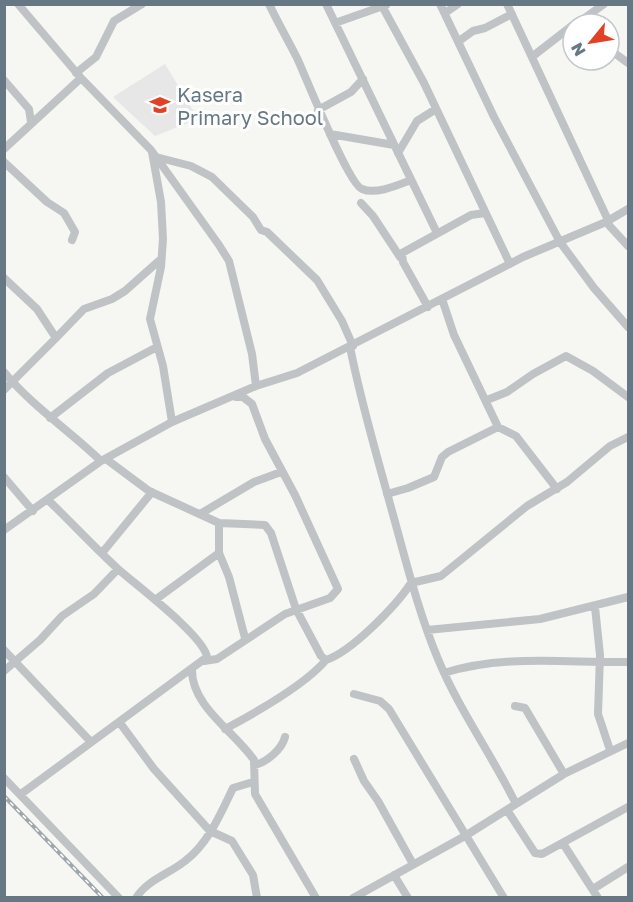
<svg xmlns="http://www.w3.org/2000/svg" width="633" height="902" font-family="'Golos Text',sans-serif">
  <rect width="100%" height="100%" fill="#f6f6f2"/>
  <!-- built -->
  <path fill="#e6e7e6" d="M165,64L198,119L155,136L113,97Z"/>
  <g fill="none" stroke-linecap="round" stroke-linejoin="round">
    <!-- minor -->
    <path stroke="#bfc3c6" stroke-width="8" d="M18,4L81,78L151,150L219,245L229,261L252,354L256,386
      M269,4C278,23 288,40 297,58C306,77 348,184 362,189C376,195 398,185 411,180
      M326,4L437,233
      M381,4L424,83L510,264
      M440,4L494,117L560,242L594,288L628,327
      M507,4L608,220
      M445,13L458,4
      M335,23L386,5
      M578,23L604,4
      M459,41L473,31L485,28L512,14
      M609,49L628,63
      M533,56L573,25
      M76,73L96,57L114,21L142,4
      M4,80L29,109L31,122
      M318,110L351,92L363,79
      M330,134L394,145
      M4,149L81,78
      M152,152L161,202L163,239L161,267L150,319L163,366L172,422
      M398,153L417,121L436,109
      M156,157L191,166L212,177L253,217L261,230L267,232L317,280L342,321L353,346
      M4,162L47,202L64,213L75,232L72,240
      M361,203L373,216L400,257
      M606,222L628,246
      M4,278L37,309L56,338L4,390
      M442,299L454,335L498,427L516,436L557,489
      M428,307L403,262L402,253L471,215L485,213
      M56,338L84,309L112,299L125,291L161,259
      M350,347C361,403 377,456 392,511C406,561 418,611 438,659C459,710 492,755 516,804
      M4,372C32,406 70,431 101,461
      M487,400L507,392L533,374L566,356L593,371L628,397
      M50,418L108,373L157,347
      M106,459L149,491L219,523L265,525L271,533L296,609L321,656L326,660C351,652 396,606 411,583L441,576L527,506L567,482L610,446L628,437
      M4,477L33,511
      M387,494L408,488L434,477L442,457L448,452L498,427
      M200,514L254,482L281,472
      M4,530L101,461L172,422L256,386L297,373L523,257L606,222L628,209
      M102,553L152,492
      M219,553L229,577L245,638
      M155,600L219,553V523
      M595,607L600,655L598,714L610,750
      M427,630L540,619L628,597
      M4,650L91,742
      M204,661L217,659L285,614L330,598L338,589L295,495L265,439L252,404L243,397H236
      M192,669C191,706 235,732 254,760L255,794L316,898
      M4,671L40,640L62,616L94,594L118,569
      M444,673C504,654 567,663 628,662
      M354,694L380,701L389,709L504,898
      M515,706L525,708L564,774
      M120,723L154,769L210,831L232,841L253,875L257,898
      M225,729C255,713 305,685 326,660
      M354,759L364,781L378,801L413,864
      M255,765C267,762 282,749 285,737
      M4,778L119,898
      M21,794L207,657C204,636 136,585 118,569C94,547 72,523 48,500
      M507,810L535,853L542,854L628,807
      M564,845L598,898
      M394,875L408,898
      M593,889L628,867
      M136,898C147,880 169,874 185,861C208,844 221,813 233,788L253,782
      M353,898L465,836L564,774L628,743"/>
    <!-- rail casing -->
    <g stroke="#a0a7ac" stroke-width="4">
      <path id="rail" d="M4,796L103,898"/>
    </g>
    <!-- rail -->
    <use href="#rail" stroke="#fff" stroke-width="1.5" stroke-dasharray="4.5" stroke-linecap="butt"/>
  </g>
  <!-- icons -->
  <defs>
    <g id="school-bare" transform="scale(1.62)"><path d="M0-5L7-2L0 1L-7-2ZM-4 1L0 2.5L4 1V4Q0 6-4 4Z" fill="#e24126" stroke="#fff" stroke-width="2.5" paint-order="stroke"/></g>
  </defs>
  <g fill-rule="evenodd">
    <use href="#school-bare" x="160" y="105"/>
  </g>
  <g text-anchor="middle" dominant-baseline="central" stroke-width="6" stroke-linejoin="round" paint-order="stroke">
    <!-- poi labels -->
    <g font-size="20" fill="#657883" stroke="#fff" text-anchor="start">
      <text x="177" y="94">Kasera<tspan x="177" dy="23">Primary School</tspan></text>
    </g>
  </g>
  <!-- border -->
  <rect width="633" height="902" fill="none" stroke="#657883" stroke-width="12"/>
  <!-- north arrow -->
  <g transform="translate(591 42) rotate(240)"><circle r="28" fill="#ffffff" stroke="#c1c9cd" stroke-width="1.5"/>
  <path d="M0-4.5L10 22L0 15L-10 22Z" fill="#e24126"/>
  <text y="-9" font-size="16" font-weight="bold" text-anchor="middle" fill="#657883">N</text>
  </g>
</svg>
